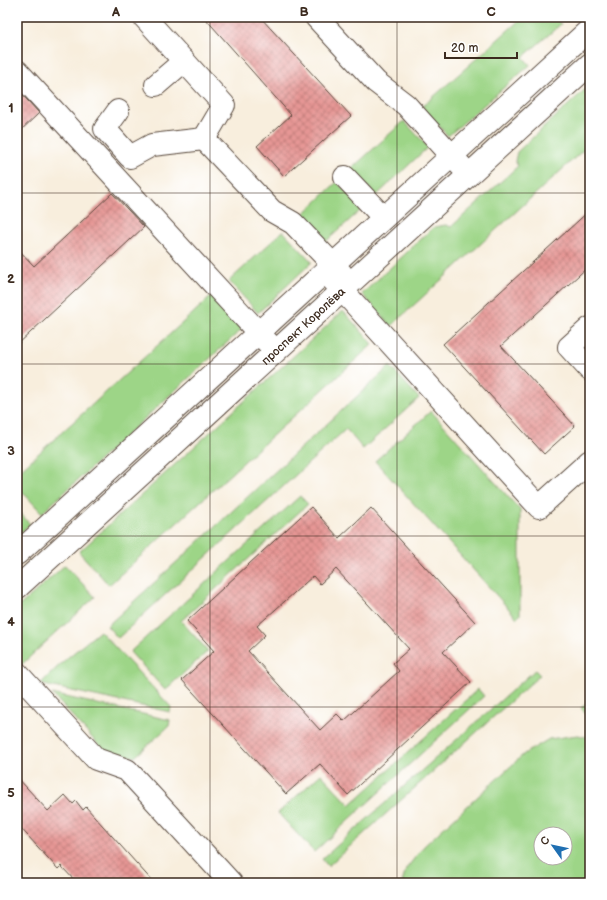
<svg xmlns="http://www.w3.org/2000/svg" width="607" height="900" font-family="'Balsamiq Sans',sans-serif">
  <defs>
    <pattern id="building-cross-hatch" width="8" height="8" patternUnits="userSpaceOnUse"><rect width="8" height="8" fill="#e69694"/><path d="M0 0l8 8M0 8l8-8" fill="none" stroke="#bc7b78"/></pattern>
  </defs>
  <rect width="100%" height="100%" fill="#fff"/>
  <filter id="ink" filterUnits="userSpaceOnUse"><feTurbulence type="fractalNoise" baseFrequency=".025" numOctaves="2"/><feDisplacementMap in="SourceGraphic" scale="8" xChannelSelector="R" yChannelSelector="G"/><feConvolveMatrix kernelMatrix="1 2 1 2 8 2 1 2 1" color-interpolation-filters="sRGB"/></filter>
  <filter id="wash" filterUnits="userSpaceOnUse"><feTurbulence type="fractalNoise" baseFrequency=".012" numOctaves="4" result="noise"/><feDisplacementMap in="SourceGraphic" scale="16" xChannelSelector="R" yChannelSelector="G"/><feGaussianBlur stdDeviation="0.9" result="paint"/><feColorMatrix in="noise" values="0 0 0 0 0 0 0 0 0 0 0 0 0 0 0 0 0 1.4 0 .05"/><feComposite in="paint" operator="in"/></filter>
  <g filter="url(#wash)">
    <rect width="100%" height="100%" fill="#f8eedd"/>
    <!-- grass -->
    <path fill="#9dd587" stroke="#6c8052" fill-rule="evenodd" d="M523,17C535,17 552,14 561,24L523,57L530,65L448,136L422,107Z
      M590,85V144L391,326L362,294L434,227L446,225L451,227L518,166L515,161L517,152Z
      M404,121L428,147L376,196L351,169Z
      M337,182L362,209L322,245L298,219Z
      M283,231L312,262L258,313L229,281Z
      M213,295L243,328L42,513L17,486V473Z
      M343,311L373,344L109,585L79,552Z
      M390,366L419,398L363,449L346,429L118,638L107,626Z
      M431,411L520,510V615L517,618L375,461Z
      M300,496L308,504L181,621L208,651L165,690L130,652Z
      M17,510L30,524L17,536Z
      M65,565L95,597L21,665L17,661V608Z
      M100,631L171,707L170,712L44,685L41,683L66,659Z
      M535,670L540,675L328,866L322,859Z
      M478,689L484,696L314,852L278,813L321,774L350,805Z
      M52,694L170,720L169,726L135,757L105,752Z
      M590,699V717L581,708Z
      M578,735L590,738V883H402L406,869L424,846L524,754L549,739ZM541,834H565V858H541Z"/>
    <g id="blocks">
      <!-- building -->
      <path fill="url(#building-cross-hatch)" fill-rule="evenodd" d="M204,17H260L351,116L284,176L257,146L291,115Z
        M17,89L39,113L17,134Z
        M112,193L144,227L17,345V248L34,266Z
        M590,210V265L501,346L575,426L544,454L443,344Z
        M311,507L339,538L371,508L475,622L443,652L471,682L348,795L320,764L286,794L182,680L214,651L187,621ZM336,569L409,649L393,663L399,671L344,721L337,714L320,730L248,651L265,635L257,626L313,576L320,584Z
        M17,777L48,811L65,795L73,804L76,801L83,810L86,807L154,883H77L61,866L58,869L17,824Z"/>
    </g>
  </g>
  <g filter="url(#ink)">
    <use href="#blocks" fill-opacity="0" stroke="#57473b" stroke-width="1"/>
    <g fill="none" stroke-linecap="round" stroke-linejoin="round">
      <!-- minor casing -->
      <g stroke="#57473b" stroke-width="24">
        <g id="minor">
          <path d="M144,17L224,105L204,139"/>
          <path d="M316,17L376,82L406,105L461,166"/>
          <path d="M17,71L269,344"/>
          <path d="M156,85L184,61"/>
          <path d="M118,111L105,129L130,157L152,145L204,139"/>
          <path d="M204,139L272,211L293,223L342,274"/>
          <path d="M345,177L383,217"/>
          <path d="M332,279L539,507L590,461"/>
          <path d="M590,328L569,347L590,370"/>
          <path d="M17,554L590,29"/>
          <path id="s1" d="M17,588L590,64"/>
          <path d="M17,673L96,759L127,770L231,883"/>
        </g>
      </g>
      <!-- minor -->
      <use href="#minor" stroke="#fff" stroke-width="22"/>
    </g>
  </g>
  <!-- grid -->
  <path fill="none" stroke="#3b2a1e" stroke-width="1" stroke-opacity="0.55" d="M210,17V883M397,17V883M17,193H590M17,364H590M17,536H590M17,707H590"/>
  <g text-anchor="middle" dominant-baseline="central" stroke-width="4" stroke-linejoin="round" paint-order="stroke">
    <!-- street labels -->
    <g font-size="12" fill="#3b2a1e" stroke="#fff">
      <text stroke="none"><textPath href="#s1" startOffset="388">проспект Королёва</textPath></text>
    </g>
  </g>
  <!-- margin -->
  <rect width="607" height="900" fill="none" stroke="#fff" stroke-width="44"/>
  <!-- north arrow -->
  <g transform="translate(553 846) rotate(303)"><circle r="19" fill="#ffffff" stroke="#b1aaa5"/>
  <path d="M0-3L7 15L0 10L-7 15Z" fill="#1f6fb2"/>
  <text y="-6" font-size="11" font-weight="bold" text-anchor="middle" fill="#3b2a1e">С</text>
  </g>
  <!-- scale -->
  <path d="M445 52v6h72v-6" fill="none" stroke="#3b2a1e" stroke-width="2"/>
  <text x="451" y="52" font-size="12" fill="#3b2a1e" stroke="#ffffff" stroke-width="3" paint-order="stroke">20 m</text>
  <rect x="22" y="22" width="563" height="856" fill="none" stroke="#3b2a1e" stroke-width="1.5"/>
  <g font-size="13" text-anchor="middle" font-weight="bold" fill="#3b2a1e">
    <text x="116" y="16">A</text>
    <text x="304" y="16">B</text>
    <text x="491" y="16">C</text>
    <text x="11" y="112">1</text>
    <text x="11" y="283">2</text>
    <text x="11" y="455">3</text>
    <text x="11" y="626">4</text>
    <text x="11" y="797">5</text>
  </g>
</svg>
